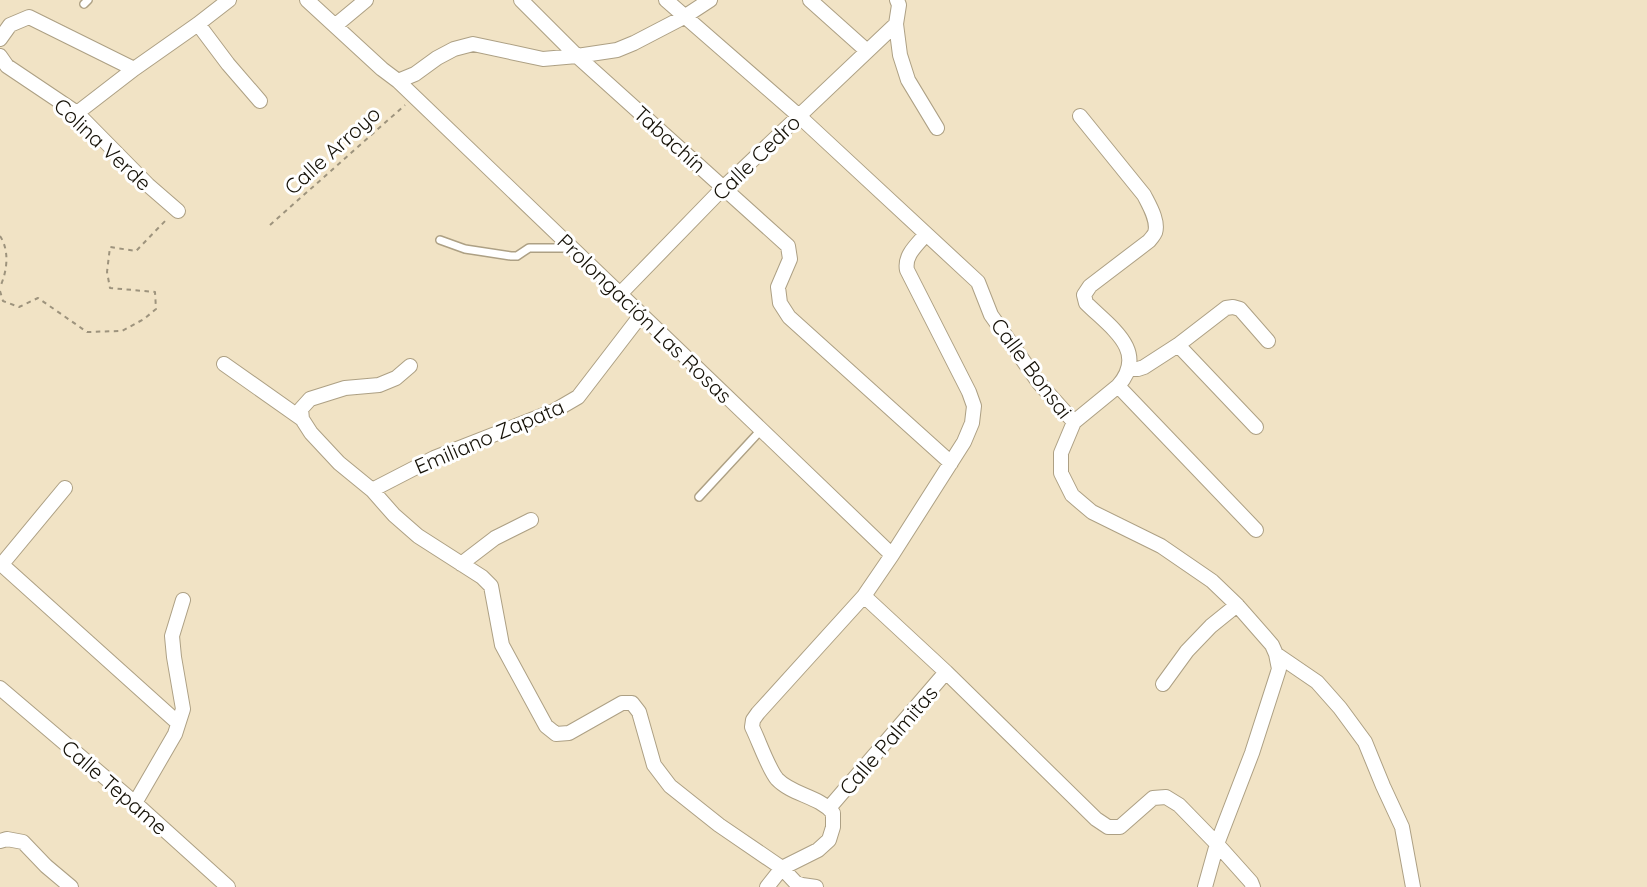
<svg xmlns="http://www.w3.org/2000/svg" width="1647" height="887" font-family="Quicksand,sans-serif">
  <rect width="100%" height="100%" fill="#f1e3c5"/>
  <g fill="none" stroke-linecap="round" stroke-linejoin="round">
    <!-- service casing -->
    <g stroke="#ada084" stroke-width="10">
      <path id="service" d="M84,4L88,0
        M440,240L465,249L511,256H517L529,248H569
        M699,497L761,430"/>
    </g>
    <!-- minor casing -->
    <g stroke="#ada084" stroke-width="16">
      <path id="minor" d="M307,0L382,69L398,81L415,74L437,58L454,49L473,44L543,59L577,56L617,50L634,43L684,17L710,0
        M521,0L577,56L788,246L790,259L778,287L780,303L789,317L951,463
        M666,0L799,116L978,282L991,315L1039,383L1074,422
        M810,0L867,51
        M897,0L899,5L896,24L900,55L908,80L937,128
        M198,24L228,64L260,101
        M336,25L366,0
        M0,39L10,25L29,17L134,69
        M0,56L7,66L77,113L148,185L178,211
        M398,81L892,555
        M77,113L134,69L198,24L229,0
        M1080,116L1144,195C1149,205 1159,221 1155,233C1155,234 1149,241 1149,241L1090,286L1084,295L1086,303C1110,327 1149,351 1118,386L1074,422L1061,453V473L1072,495L1092,512L1161,546L1212,581L1237,605L1272,645L1276,654L1279,669L1252,753L1217,844L1251,882L1253,887
        M620,294L724,187L896,24
        M1178,345L1256,427
        M224,364L302,419L311,433L339,463L372,490L394,515L418,536L482,577L491,586L502,645L546,726L556,734L569,733L622,703H632L639,712L654,765L670,786L719,825L782,868L796,883L802,885L816,887
        M1129,369H1138L1144,367L1178,345L1226,308L1233,307L1240,309L1268,341
        M1118,386L1256,530
        M302,419L301,409L310,399L345,388L379,385L396,378L410,366
        M372,490L434,458L554,411L578,397L641,315
        M0,563L178,723
        M2,564L65,488
        M461,564L495,538L531,520
        M864,596L946,672L1096,819L1108,827H1120L1153,798L1166,797L1179,805L1217,844L1205,887
        M1276,654L1317,682L1340,708L1365,742L1383,786L1402,827L1413,887
        M1163,684L1187,651L1211,626L1237,605
        M0,688L135,803L228,887
        M135,803L175,734L183,709L174,657L172,636L183,600
        M829,808L946,672
        M0,841L7,839L23,842L46,866L71,887
        M767,887L782,868L818,850L829,840L833,827V813C819,796 792,795 777,779C768,768 759,741 752,727L753,720L758,713L864,596L892,555L964,442L972,423L974,406L969,392L907,270C904,255 917,245 926,234"/>
    </g>
    <!-- path -->
    <path stroke="#9d937d" stroke-width="2" stroke-dasharray="4.5 4.5" stroke-linecap="butt" d="M270,225L405,105
      M0,236C10,251 7,272 0,287
      M0,291L3,301L19,307L38,298L87,332L122,331L144,319L156,309L155,292L110,288L107,272L110,247L136,251L168,218"/>
    <!-- service -->
    <use href="#service" stroke="#fff" stroke-width="7"/>
    <!-- minor -->
    <use href="#minor" stroke="#fff" stroke-width="14"/>
  </g>
  <g text-anchor="middle" dominant-baseline="central" stroke-width="6" stroke-linejoin="round" paint-order="stroke">
    <!-- street labels -->
    <g font-size="21" fill="#141006" stroke="#fff">
      <text transform="translate(670 139) rotate(42)">Tabachín</text>
      <text transform="translate(103 144) rotate(43)">Colina Verde</text>
      <text transform="translate(332 150) rotate(-42)">Calle Arroyo</text>
      <text transform="translate(756 157) rotate(-44)">Calle Cedro</text>
      <text transform="translate(645 318) rotate(44)">Prolongación Las Rosas</text>
      <text transform="translate(1032 368) rotate(53)">Calle Bonsai</text>
      <text transform="translate(489 436) rotate(-23)">Emiliano Zapata</text>
      <text transform="translate(888 740) rotate(-49)">Calle Palmitas</text>
      <text transform="translate(115 787) rotate(41)">Calle Tepame</text>
    </g>
  </g>
</svg>
